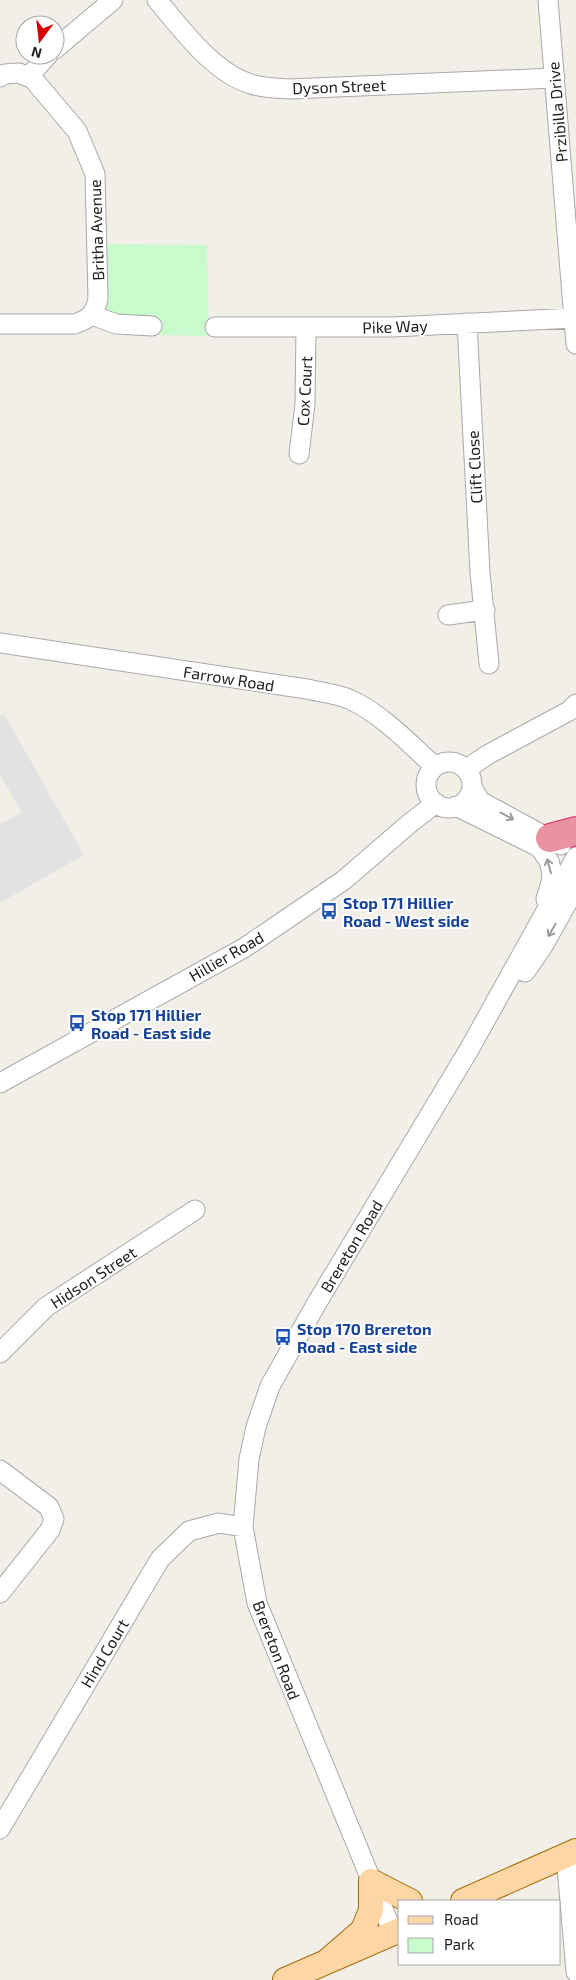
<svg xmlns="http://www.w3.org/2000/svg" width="576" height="1980" font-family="'Exo 2',sans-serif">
  <rect width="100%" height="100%" fill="#f2efe9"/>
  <!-- park -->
  <path fill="#c8facc" d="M106,244L207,245L209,336L157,335V318H122L108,312L105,303Z"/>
  <!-- parking -->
  <path fill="#e2e2e2" d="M4,714L84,855L0,903V824L22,812L0,775V716Z"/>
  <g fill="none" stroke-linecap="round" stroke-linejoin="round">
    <!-- minor casing -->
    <g stroke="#a9a9a9" stroke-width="21">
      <path id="minor" d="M157,0C181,28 213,73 251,84C263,88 276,88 289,89L555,78
        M548,0L576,344
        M55,49L113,0
        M29,76L48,55
        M0,77L5,74L19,73L33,79L77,131L95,174L98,299C95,314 88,320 74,324H0
        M92,315L116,324L152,326
        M467,323L480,572L489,664
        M215,327H392L574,318
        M299,454L305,404L306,327
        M448,615L485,610
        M0,643L307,689C320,692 337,694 349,699C382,714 409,743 435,767
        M426 785a23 23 0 1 1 46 0a23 23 0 1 1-46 0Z
        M466,769L489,754L569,711L576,704
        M472,787L480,801L561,845
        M456,806L539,847L549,861L551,869L552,879L546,899
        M525,972L543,946L576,887
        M0,1083L244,948L344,880L410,823L436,803
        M0,1353L46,1307L195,1210
        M0,1470L49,1507L54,1519L50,1530L0,1593
        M0,1829L160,1559L189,1531L219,1523L243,1527
        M566,1855L576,1972
        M393,1933L257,1603L243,1527L249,1459L256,1427L270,1386L318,1301L470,1048L576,857"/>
    </g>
    <!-- major casing -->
    <g stroke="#a06b00" stroke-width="26">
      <path id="major" d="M463,1901L576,1851
        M326,1962L363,1930L371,1910V1881L410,1901
        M285,1980L400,1930"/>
    </g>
    <!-- highway casing -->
    <g stroke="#dc2a67" stroke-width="30">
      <path id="highway" d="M550,838L576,831"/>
    </g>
    <!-- minor -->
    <use href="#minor" stroke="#fff" stroke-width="19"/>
    <!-- major -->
    <use href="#major" stroke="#fcd6a4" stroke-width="24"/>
    <!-- highway -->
    <use href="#highway" stroke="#e892a2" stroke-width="28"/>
  </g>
  <!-- one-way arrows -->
  <defs><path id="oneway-shaft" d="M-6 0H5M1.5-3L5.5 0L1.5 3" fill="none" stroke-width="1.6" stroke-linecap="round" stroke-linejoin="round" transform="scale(1.25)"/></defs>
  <g stroke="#9c9c9c">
    <use href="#oneway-shaft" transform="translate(507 816) rotate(28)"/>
    <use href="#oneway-shaft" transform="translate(549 866) rotate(-105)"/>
    <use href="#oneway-shaft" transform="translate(552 930) rotate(120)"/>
  </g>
  <!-- icons -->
  <defs>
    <g id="bus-bare" transform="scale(1.35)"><path d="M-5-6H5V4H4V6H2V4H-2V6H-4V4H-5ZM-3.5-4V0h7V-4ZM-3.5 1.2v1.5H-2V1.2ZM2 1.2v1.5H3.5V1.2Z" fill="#1a4fb4" stroke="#fff" stroke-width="2.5" paint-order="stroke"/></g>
  </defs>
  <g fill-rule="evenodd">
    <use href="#bus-bare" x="329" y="911"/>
    <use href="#bus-bare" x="77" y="1023"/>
    <use href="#bus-bare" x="283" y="1337"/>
  </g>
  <g text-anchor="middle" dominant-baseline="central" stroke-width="4" stroke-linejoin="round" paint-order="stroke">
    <!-- street labels -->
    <g font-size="16" fill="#222" stroke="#fff">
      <text transform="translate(339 86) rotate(-2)">Dyson Street</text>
      <text transform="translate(557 112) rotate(-95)">Przibilla Drive</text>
      <text transform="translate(96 230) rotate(-92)">Britha Avenue</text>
      <text transform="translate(395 326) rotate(-2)">Pike Way</text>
      <text transform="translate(304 391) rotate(-87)">Cox Court</text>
      <text transform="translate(474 467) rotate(-93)">Clift Close</text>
      <text transform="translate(229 678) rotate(9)">Farrow Road</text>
      <text transform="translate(226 956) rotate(-30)">Hillier Road</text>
      <text transform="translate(351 1246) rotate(-59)">Brereton Road</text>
      <text transform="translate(93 1277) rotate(-33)">Hidson Street</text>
      <text transform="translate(277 1650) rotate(69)">Brereton Road</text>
      <text transform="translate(104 1653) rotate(-59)">Hind Court</text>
    </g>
    <!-- transit labels -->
    <g font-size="16" font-weight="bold" fill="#164399" stroke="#fff" text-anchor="start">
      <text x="343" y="902">Stop 171 Hillier<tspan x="343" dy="18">Road - West side</tspan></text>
      <text x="91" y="1014">Stop 171 Hillier<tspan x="91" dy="18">Road - East side</tspan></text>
      <text x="297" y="1328">Stop 170 Brereton<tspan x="297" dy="18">Road - East side</tspan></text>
    </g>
  </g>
  <!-- legend -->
  <rect x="398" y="1900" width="162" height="65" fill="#ffffff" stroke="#a7a7a7"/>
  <rect x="408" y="1916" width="25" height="8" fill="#fcd6a4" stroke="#a7a7a7"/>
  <text x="444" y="1925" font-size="15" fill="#222222">Road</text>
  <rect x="408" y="1938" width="25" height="15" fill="#c8facc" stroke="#a7a7a7"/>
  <text x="444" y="1950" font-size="15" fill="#222222">Park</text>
  <!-- north arrow -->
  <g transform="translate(40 40) rotate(195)"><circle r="24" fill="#ffffff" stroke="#a7a7a7"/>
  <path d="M0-4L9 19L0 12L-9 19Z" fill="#d40000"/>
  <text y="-8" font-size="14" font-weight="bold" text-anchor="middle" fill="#222222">N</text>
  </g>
</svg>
